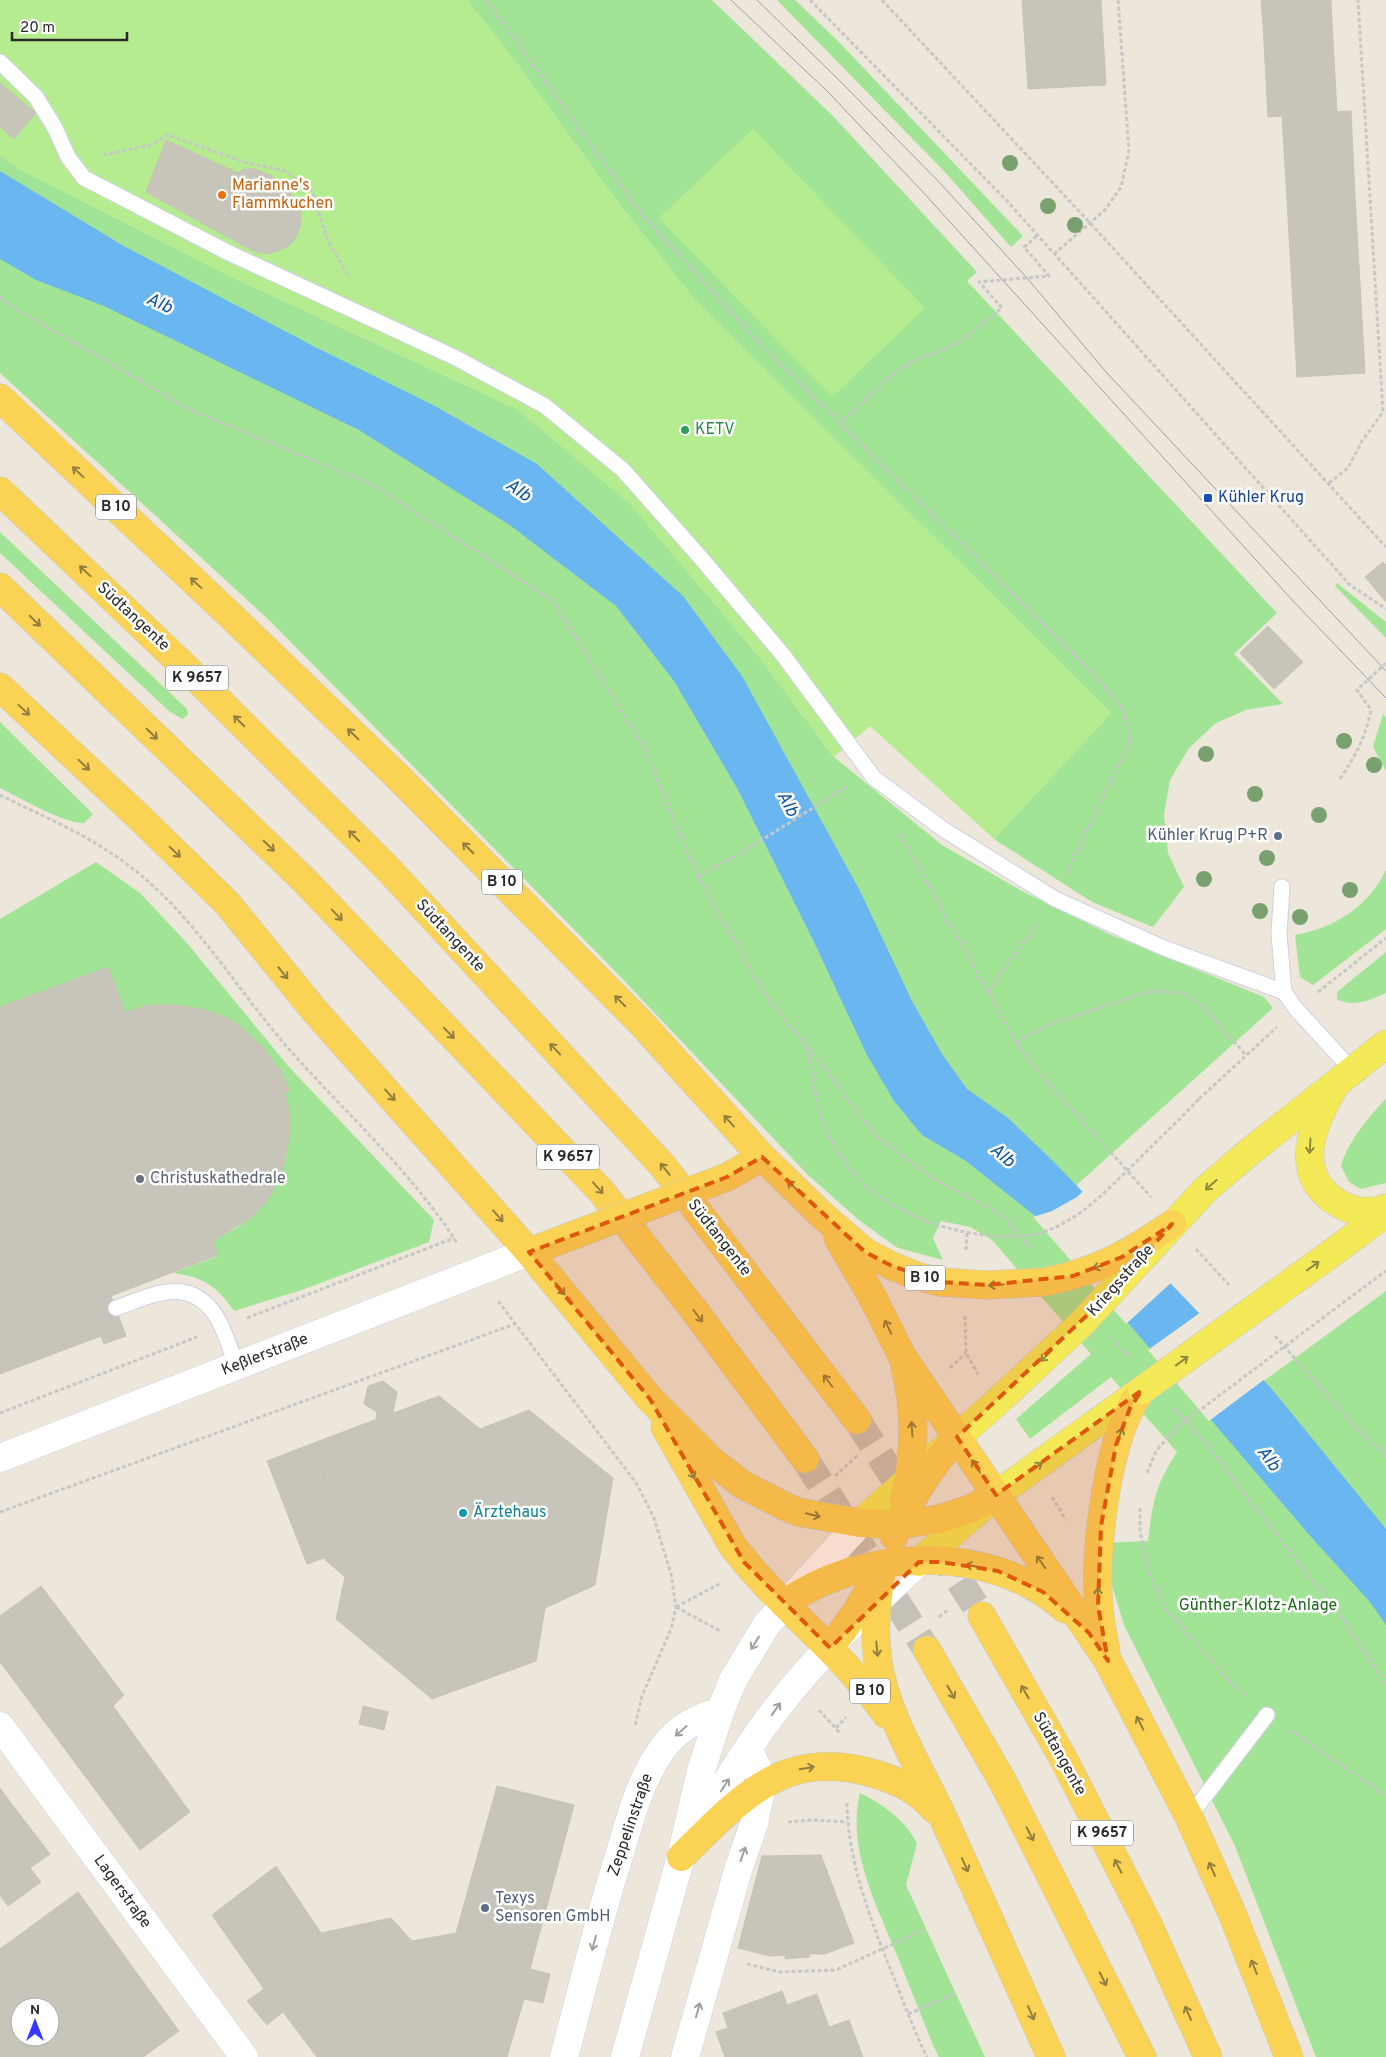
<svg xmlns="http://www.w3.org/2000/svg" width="1386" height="2057" font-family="Overpass,sans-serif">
  <rect width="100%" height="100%" fill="#ece7da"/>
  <!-- green -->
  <path fill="#a2e495" d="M467,0H712L833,116L977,272L967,281L1277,613L1234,654L1283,704L1246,710L1216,723L1189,748L1170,780L1164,815L1168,853L1184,887L1153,927L1092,902L994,839L1111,713L695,300L617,201L512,57Z
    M777,0H795L837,40L1023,236L1011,247L944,171Z
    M0,155L17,168L234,278L517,409L631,504L760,658L834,757L942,845L1020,890L1109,934L1264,997L1273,1008L1069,1192L1230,1406L1386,1291V2057H1316L1235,1846L1124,1625L1109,1576L1105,1543L1148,1541C1153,1501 1155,1486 1177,1452L1111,1377L1030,1439L1016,1419L1091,1354L992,1240L970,1227L941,1221L933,1238L943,1260L898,1248L860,1221L809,1176L612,968L269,620L0,373Z
    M0,532L187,709L188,715L182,719L169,711L0,553Z
    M1337,583L1386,622V638L1335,586Z
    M1383,714L1386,717V771L1373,747Z
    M0,722L93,814L84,823C62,823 21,798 0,788Z
    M96,862L140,893L187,943L289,1067L434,1220L429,1242L302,1290L234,1311C217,1286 203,1277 173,1273L218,1256L213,1241C225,1234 238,1228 249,1219C286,1190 295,1138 285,1094L289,1090L281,1069H278L226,1017L202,1009L177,1005H150L125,1012L108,967L0,1007V919Z
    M1386,870V929L1313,985L1300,977L1295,935C1335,928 1368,907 1386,870Z
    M1386,952V993C1371,1000 1353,1008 1337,999V992Z
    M1386,1099V1183L1361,1189L1349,1182L1341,1166C1347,1143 1369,1116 1386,1099Z
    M860,1793C884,1805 905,1820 917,1843L906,1885L985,2057H939L933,2045C920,2012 907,1980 894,1948C874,1900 847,1846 860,1793Z"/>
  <!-- pitch -->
  <path fill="#b5ec90" d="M0,0H467L512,57L617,201L695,300L1111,713L994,839L870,726L834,757L760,658L631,505L517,409L234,278L17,168L0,155Z
    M753,129L925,308L832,397L659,218Z"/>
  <!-- water -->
  <path fill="#69b6f1" d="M0,171L122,245L315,347L433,405L537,464L683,596L742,676L860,891L912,1001L942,1054L967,1089L1008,1118L1053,1161L1271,1388L1386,1529V1625L1370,1602L1312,1538L1040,1220L966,1161L922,1135L894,1101L867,1055L813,940L737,788L674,681L616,606L511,526L359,430L104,306L36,280L0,259Z"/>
  <!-- pier -->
  <path fill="#ece7da" d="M1083,1191L1172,1282L1126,1324L1033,1217L1052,1211L1077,1197Z
    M1201,1312L1265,1379L1209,1421L1148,1350Z"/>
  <!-- building -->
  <path fill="#c7c4ba" stroke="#c7c3b4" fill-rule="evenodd" d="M1022,0H1101L1106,85L1028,89Z
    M1261,0H1331L1332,22L1263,25Z
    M1332,22L1337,112L1268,117L1263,25Z
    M0,83L36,113L14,139L0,127Z
    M1351,111L1355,196L1287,200L1282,115Z
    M166,140L238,173L244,169H256L272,176L286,187L300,206L301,219L300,228L293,242L285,248L268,254L253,251L146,192Z
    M1355,196L1360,283L1292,287L1287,200Z
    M1360,283L1365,373L1297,377L1292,287Z
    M1383,562L1386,565V602L1365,577Z
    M1268,626L1303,662L1274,689L1240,653Z
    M108,967L125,1012L150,1005H177L202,1009L226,1017L243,1029L264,1048L278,1069L280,1068L289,1090L285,1094L290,1113V1133L283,1169L275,1188L264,1205L249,1219L213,1241L218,1255L111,1296L126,1336L104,1344L101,1336L0,1374V1007Z
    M383,1381L397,1392L393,1413L376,1419L377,1412L364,1404L368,1386Z
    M439,1396L480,1429L529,1410L613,1478L595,1585L545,1608L536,1661L432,1699L336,1619L345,1577L313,1549L332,1436Z
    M332,1436L313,1549L324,1558L307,1564L267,1461Z
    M41,1586L124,1695L113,1706L190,1812L140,1850L0,1662V1616Z
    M363,1706L388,1712L384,1730L359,1724Z
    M497,1786L574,1805L530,1969L550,1974L543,2003L524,1999L507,2057H317L283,2012L267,2025L247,2001L264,1989L212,1915L276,1866L321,1933L391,1918L412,1941L456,1933Z
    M0,1788L11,1803L0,1812Z
    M11,1803L50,1854L30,1868L41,1882L8,1906L0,1895V1812Z
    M821,1855L854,1943L825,1954L806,1905H782L770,1956L738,1948L762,1856Z
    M78,1892L179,2031L143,2057H0V1949ZM20,2007H50V2037H20Z
    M782,1905H806L825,1954H809L810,1957L785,1959V1955L770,1956Z
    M782,1991L787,2005L817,1994L829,2027L849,2020L863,2057H725L716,2032L728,2028L723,2013Z"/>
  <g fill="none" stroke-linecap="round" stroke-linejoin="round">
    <!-- trunk-tunnel -->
    <path stroke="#c5c1b7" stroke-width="28" stroke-dasharray="28 14" stroke-linecap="butt" d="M857,1420L913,1507
      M805,1459L927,1650
      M937,1546L982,1616"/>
    <!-- service casing -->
    <g stroke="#cfd0e2" stroke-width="17">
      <path id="service" d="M0,62L36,97L55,128L68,157L84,178L227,252L454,357L545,406L623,470L700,557L783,655L874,778L943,829L1055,899L1164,948L1284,992L1296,1009L1352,1070
        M1282,887L1279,934L1284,992
        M116,1308C153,1295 189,1275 216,1316C225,1330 230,1350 237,1366
        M1189,1817L1267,1715"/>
    </g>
    <!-- minor casing -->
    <g stroke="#cfd0e2" stroke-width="29">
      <path id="minor" d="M0,1458L529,1252
        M0,1726L244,2057
        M564,2057C582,1990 598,1922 619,1856C630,1819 640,1779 663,1748C677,1729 698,1717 720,1712
        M685,2057L739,1867L754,1824L762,1785L759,1771L748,1749"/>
    </g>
    <!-- tertiary casing -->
    <g stroke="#cfd0e2" stroke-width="29">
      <path id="tertiary" d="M694,1836C721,1791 748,1744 781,1703C821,1651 871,1606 919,1562
        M625,2057L681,1857L701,1771L720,1712L733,1680L767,1624L860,1523"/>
    </g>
    <!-- primary casing -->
    <g stroke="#c7c7c7" stroke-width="29">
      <path id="primary" d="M1335,1085C1313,1123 1290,1174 1338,1203C1352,1212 1370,1214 1386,1208
        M1248,1153L1386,1044
        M1336,1250L1386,1213
        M860,1523L996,1403L1082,1323
        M919,1562L996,1495L1142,1390"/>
    </g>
    <!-- trunk casing -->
    <g stroke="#c7c7c7" stroke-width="29">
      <path id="trunk" d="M0,398L232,617L399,778L643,1025L762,1157L823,1216L865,1252L892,1266L917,1276L940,1282L987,1285L1045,1282
        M0,491L186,668L389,870L663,1166L857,1420
        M0,587L304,880L601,1191L694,1310L805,1459
        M0,687L140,818L227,903L314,1010L529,1252L650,1399L712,1461L743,1485L782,1505L798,1512L860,1523L899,1525L939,1519L970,1509L996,1495
        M727,1177L762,1157
        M838,1238L873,1298L902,1356L1108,1661L1189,1817L1232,1913L1289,2057
        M529,1252L574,1235
        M665,1427L732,1545C778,1606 841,1651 886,1714
        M904,1500C915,1457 916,1411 905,1367
        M894,1536C909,1499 931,1467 957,1437
        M883,1564C876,1602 872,1640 881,1677C894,1729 923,1774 945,1822C981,1900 1016,1979 1051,2057
        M784,1604C862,1548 990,1542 1065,1609
        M982,1616L1062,1756L1148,1924L1208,2057
        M830,1648L856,1612L876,1578
        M927,1650L1003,1782L1142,2057
        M1106,1652C1104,1637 1100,1622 1099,1607C1094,1555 1106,1456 1130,1409C1133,1402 1138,1396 1142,1390
        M681,1857C738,1801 781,1749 868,1772C894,1779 916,1788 934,1809"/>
    </g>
    <!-- path -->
    <path stroke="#c7c7c7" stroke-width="3" stroke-dasharray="4 2.5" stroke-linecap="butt" d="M487,0L639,211L764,348L1095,675L1124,710L1130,740L1067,873
      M810,0L1008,202L1350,585L1386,609
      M882,0L1091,224L1386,547
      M103,155L151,145L168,135L244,162L285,171L312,191L328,241L349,277
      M1054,254L1105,210L1121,187L1129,151L1118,0
      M0,297L11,306L193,411L369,483L552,600L644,747L697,876L767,998L822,1064L860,1116L879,1138L932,1178L1001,1214L1031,1248
      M840,424L892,375L909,363L947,348L969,335L1002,308L979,282L1049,276L1024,247L1038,235
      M1329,483L1348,468L1362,441L1383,412L1358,0
      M1340,779C1356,755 1365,738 1371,710L1357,690L1386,663
      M0,795C38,814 79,831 114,855C191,906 235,990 296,1057C350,1117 414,1175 457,1243
      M900,834L1016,1042L1041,1075L1151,1197
      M697,876L738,855L846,787
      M988,992L1038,922
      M1318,992L1386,938
      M1016,1042L1046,1026L1150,991L1184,993L1203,1007L1246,1055
      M808,1047C811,1071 815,1099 823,1122C852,1200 927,1232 1005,1237
      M1199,1099L1277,1027
      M1196,1249L1229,1285
      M966,1250L967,1233
      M1368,1284L1386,1271
      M498,1301L637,1484L654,1518L671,1574L676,1607L671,1629L642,1696L635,1726
      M965,1316L966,1353L978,1374
      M247,1318L454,1238
      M1275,1336L1350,1421L1386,1457
      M1112,1338L1130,1358
      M950,1368L966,1353
      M1174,1407L1215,1454L1235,1482L1343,1619L1386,1685
      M0,1413L197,1337
      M1147,1473L1156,1451L1176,1428
      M835,1476L858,1455
      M1052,1497L1066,1520
      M1140,1508V1531L1149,1573L1166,1609L1228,1680L1247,1697
      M0,1512L515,1324
      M676,1607L722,1632
      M676,1607L719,1584
      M939,1617L949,1609
      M819,1710L840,1733
      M836,1728L846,1717
      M1290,1730L1386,1796
      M847,1803C848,1865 873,1926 896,1983C906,2008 915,2033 927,2057
      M788,1822L812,1820L847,1822
      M747,1964L780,1972L836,1970L926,1929
      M908,2014L956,1994"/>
    <!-- service -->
    <use href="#service" stroke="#fff" stroke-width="15"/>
    <!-- minor -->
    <use href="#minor" stroke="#fff" stroke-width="28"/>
    <!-- tertiary -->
    <use href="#tertiary" stroke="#fff" stroke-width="28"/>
    <!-- primary -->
    <use href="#primary" stroke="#f4ea57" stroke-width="28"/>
    <!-- trunk -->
    <use href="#trunk" stroke="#fad254" stroke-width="28"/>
    <!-- tram -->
    <path stroke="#9d9db4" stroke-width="1" d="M731,0L828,92L922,191L1294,602L1386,698
      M757,0L839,80L939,182L1027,278L1106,372L1386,671"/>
    <!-- primary-bridge casing -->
    <g stroke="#c7c7c7" stroke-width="29" stroke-linecap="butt">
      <path id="primary-bridge" d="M1082,1323L1205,1190L1248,1153
        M1142,1390L1336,1250"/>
    </g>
    <!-- trunk-bridge casing -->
    <g stroke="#c7c7c7" stroke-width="29" stroke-linecap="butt">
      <path id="trunk-bridge" d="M574,1235L727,1177
        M1045,1282C1098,1271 1128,1254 1172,1224"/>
    </g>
    <!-- path-bridge -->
    <path stroke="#c7c7c7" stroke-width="3" stroke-dasharray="4 2.5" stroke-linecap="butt" d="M1005,1237C1018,1236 1031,1236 1043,1232C1080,1220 1107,1190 1134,1164C1156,1142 1178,1121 1199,1099
      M1176,1428L1368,1284"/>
    <!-- primary-bridge -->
    <use href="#primary-bridge" stroke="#f4ea57" stroke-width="28"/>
    <!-- trunk-bridge -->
    <use href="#trunk-bridge" stroke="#fad254" stroke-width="28"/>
  </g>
  <!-- trees -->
  <g fill="#79a16f">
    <circle cx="1010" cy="163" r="8"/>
    <circle cx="1048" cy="206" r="8"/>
    <circle cx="1075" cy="225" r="8"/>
    <circle cx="1344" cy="741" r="8"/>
    <circle cx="1206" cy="754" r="8"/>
    <circle cx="1374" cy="765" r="8"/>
    <circle cx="1255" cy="794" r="8"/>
    <circle cx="1319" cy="815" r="8"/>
    <circle cx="1267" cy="858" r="8"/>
    <circle cx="1204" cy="879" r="8"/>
    <circle cx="1350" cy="890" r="8"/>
    <circle cx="1260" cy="911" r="8"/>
    <circle cx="1300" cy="917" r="8"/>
  </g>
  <!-- one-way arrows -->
  <defs><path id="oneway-shaft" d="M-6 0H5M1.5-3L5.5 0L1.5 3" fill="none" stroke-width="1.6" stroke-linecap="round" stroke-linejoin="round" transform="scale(1.25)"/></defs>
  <g stroke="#927e3e">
    <use href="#oneway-shaft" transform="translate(78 472) rotate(-137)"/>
    <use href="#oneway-shaft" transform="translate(85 571) rotate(-137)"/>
    <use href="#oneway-shaft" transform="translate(196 583) rotate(-137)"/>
    <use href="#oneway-shaft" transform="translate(35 621) rotate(44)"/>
    <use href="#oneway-shaft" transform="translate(24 710) rotate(43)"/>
    <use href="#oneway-shaft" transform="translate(239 721) rotate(-135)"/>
    <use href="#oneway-shaft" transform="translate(152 734) rotate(44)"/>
    <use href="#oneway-shaft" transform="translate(353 734) rotate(-136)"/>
    <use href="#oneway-shaft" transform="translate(84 765) rotate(43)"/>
    <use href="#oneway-shaft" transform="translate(354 836) rotate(-135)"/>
    <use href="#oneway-shaft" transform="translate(269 846) rotate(44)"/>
    <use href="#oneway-shaft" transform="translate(468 848) rotate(-135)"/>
    <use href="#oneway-shaft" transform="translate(175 852) rotate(44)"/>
    <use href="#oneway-shaft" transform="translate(337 915) rotate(46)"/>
    <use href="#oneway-shaft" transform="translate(283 973) rotate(51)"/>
    <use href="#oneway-shaft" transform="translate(620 1001) rotate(-135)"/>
    <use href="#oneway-shaft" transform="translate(449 1033) rotate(46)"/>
    <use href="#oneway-shaft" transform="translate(555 1049) rotate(-133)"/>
    <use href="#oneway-shaft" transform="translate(390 1095) rotate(48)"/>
    <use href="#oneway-shaft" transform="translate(729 1121) rotate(-132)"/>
    <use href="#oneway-shaft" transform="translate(665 1169) rotate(-129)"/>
    <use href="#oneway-shaft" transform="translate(793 1186) rotate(-137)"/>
    <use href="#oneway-shaft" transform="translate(598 1188) rotate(48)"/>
    <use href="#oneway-shaft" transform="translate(498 1216) rotate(49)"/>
    <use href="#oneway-shaft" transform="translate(1100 1266) rotate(158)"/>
    <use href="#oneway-shaft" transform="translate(996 1285) rotate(177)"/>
    <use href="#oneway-shaft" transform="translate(560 1289) rotate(51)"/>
    <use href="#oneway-shaft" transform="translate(698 1316) rotate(53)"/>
    <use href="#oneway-shaft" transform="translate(888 1327) rotate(-116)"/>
    <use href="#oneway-shaft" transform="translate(828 1381) rotate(-127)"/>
    <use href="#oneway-shaft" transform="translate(912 1429) rotate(-93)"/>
    <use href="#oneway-shaft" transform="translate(1120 1435) rotate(-73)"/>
    <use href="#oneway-shaft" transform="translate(976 1466) rotate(-124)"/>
    <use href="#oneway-shaft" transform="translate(691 1472) rotate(61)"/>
    <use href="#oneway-shaft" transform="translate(813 1515) rotate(13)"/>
    <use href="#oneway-shaft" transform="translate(1041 1562) rotate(-125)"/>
    <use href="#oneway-shaft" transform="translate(973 1566) rotate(-169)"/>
    <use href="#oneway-shaft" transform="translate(1098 1595) rotate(-91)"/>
    <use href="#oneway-shaft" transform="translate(877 1649) rotate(84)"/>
    <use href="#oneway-shaft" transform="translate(951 1692) rotate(60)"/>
    <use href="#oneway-shaft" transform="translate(1025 1692) rotate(-120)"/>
    <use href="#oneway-shaft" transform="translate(1140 1723) rotate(-117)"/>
    <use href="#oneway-shaft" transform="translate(807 1768) rotate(-10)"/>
    <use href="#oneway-shaft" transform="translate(1030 1834) rotate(63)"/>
    <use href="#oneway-shaft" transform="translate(965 1865) rotate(66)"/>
    <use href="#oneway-shaft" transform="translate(1118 1866) rotate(-117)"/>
    <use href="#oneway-shaft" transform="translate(1212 1869) rotate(-114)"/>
    <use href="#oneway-shaft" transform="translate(1254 1967) rotate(-112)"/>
    <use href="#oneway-shaft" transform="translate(1103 1979) rotate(63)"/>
    <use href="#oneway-shaft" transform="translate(1031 2013) rotate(66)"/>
    <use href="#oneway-shaft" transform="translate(1188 2013) rotate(-114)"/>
  </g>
  <g stroke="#8e8a40">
    <use href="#oneway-shaft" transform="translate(1310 1146) rotate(94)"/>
    <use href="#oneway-shaft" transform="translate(1211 1185) rotate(139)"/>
    <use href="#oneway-shaft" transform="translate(1313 1266) rotate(-36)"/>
    <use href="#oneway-shaft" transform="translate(1046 1356) rotate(137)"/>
    <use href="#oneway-shaft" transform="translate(1182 1361) rotate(-36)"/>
    <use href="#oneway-shaft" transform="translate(1036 1467) rotate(-36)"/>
  </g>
  <g stroke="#9f9f9f">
    <use href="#oneway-shaft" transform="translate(755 1643) rotate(122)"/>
    <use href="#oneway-shaft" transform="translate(776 1709) rotate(-55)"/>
    <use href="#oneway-shaft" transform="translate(681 1731) rotate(139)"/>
    <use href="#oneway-shaft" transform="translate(725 1785) rotate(-57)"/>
    <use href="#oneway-shaft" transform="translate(743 1854) rotate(-71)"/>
    <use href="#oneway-shaft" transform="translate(594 1943) rotate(105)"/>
    <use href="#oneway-shaft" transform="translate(698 2010) rotate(-74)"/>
  </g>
  <!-- marked area -->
  <path fill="#de570d" fill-opacity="0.2" stroke="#de570d" stroke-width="4" stroke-dasharray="10 6" stroke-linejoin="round" d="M762,1157L865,1252L892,1266L940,1282L987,1285L1073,1276L1122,1257L1172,1224L1112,1292L957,1437L996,1495L1142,1390L1130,1408L1116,1445L1101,1526L1098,1606L1108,1661L1089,1633L1043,1592L998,1571L941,1562H919L830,1648L744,1562L650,1399L529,1252L727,1177Z"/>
  <!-- markers -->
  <circle fill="#e8710a" stroke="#fff" stroke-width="2" cx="222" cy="195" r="5"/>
  <circle fill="#2e9e5b" stroke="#fff" stroke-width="2" cx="685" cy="430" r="5"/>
  <rect fill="#1a4fb4" stroke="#fff" stroke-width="2" x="1203" y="493" width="10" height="10" rx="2.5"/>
  <g fill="#5c6f8a" stroke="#fff" stroke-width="2">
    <circle cx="1278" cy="836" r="5"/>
    <circle cx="485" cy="1908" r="5"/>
  </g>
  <circle fill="#6b7280" stroke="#fff" stroke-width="2" cx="140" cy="1179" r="5"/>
  <circle fill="#0f9aa8" stroke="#fff" stroke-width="2" cx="463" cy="1513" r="5"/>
  <g text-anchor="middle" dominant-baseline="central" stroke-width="5" stroke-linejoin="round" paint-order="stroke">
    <!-- shield labels -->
    <g fill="#fff" stroke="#696969" stroke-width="1">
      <rect x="96" y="494.5" width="40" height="25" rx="4"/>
      <rect x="166" y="665.5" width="62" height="25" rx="4"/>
      <rect x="482" y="869.5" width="40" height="25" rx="4"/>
      <rect x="537" y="1144.5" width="62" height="25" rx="4"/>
      <rect x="905" y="1265.5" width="40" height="25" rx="4"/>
      <rect x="850" y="1678.5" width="40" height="25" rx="4"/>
      <rect x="1071" y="1820.5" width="62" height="25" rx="4"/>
    </g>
    <g font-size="15" font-weight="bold" fill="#292929">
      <text x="116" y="507">B 10</text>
      <text x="197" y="678">K 9657</text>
      <text x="502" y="882">B 10</text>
      <text x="568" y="1157">K 9657</text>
      <text x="925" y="1278">B 10</text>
      <text x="870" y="1691">B 10</text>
      <text x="1102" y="1833">K 9657</text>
    </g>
    <!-- food labels -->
    <g font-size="16" fill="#c56008" stroke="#fff" text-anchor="start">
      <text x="232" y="186">Marianne's<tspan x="232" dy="18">Flammkuchen</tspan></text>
    </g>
    <!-- leisure labels -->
    <g font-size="16" fill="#27864d" stroke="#fff" text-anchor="start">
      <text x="695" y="430">KETV</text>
    </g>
    <!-- transit labels -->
    <g font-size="16" fill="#164399" stroke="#fff" text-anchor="start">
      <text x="1218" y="498">Kühler Krug</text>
    </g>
    <!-- street labels -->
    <g font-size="16" fill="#292929" stroke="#fff">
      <text transform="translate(133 617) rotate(43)">Südtangente</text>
      <text transform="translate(450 936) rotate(47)">Südtangente</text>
      <text transform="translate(719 1238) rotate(52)">Südtangente</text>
      <text transform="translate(1121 1281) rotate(-48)">Kriegsstraße</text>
      <text transform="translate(265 1355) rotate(-21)">Keßlerstraße</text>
      <text transform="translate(1059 1754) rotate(61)">Südtangente</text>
      <text transform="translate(631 1825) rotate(-71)">Zeppelinstraße</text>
      <text transform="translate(122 1892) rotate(54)">Lagerstraße</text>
    </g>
    <!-- service labels -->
    <g font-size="16" fill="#4e5e75" stroke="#fff" text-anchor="end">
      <text x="1268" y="836">Kühler Krug P+R</text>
      <text x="495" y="1899" text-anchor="start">Texys<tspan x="495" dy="18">Sensoren GmbH</tspan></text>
    </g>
    <!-- worship labels -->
    <g font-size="16" fill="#5b616d" stroke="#fff" text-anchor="start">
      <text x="150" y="1179">Christuskathedrale</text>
    </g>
    <!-- culture labels -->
    <g font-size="16" fill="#0d838f" stroke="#fff" text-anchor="start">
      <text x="473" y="1513">Ärztehaus</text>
    </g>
    <!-- park labels -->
    <g font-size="16" fill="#1b6718" stroke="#fff">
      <text x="1258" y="1606">Günther-Klotz-Anlage</text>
    </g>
    <!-- water labels -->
    <g font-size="18" font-style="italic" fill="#0a519c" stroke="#fff">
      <text transform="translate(159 304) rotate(24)">Alb</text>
      <text transform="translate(518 491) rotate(35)">Alb</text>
      <text transform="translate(787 804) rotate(62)">Alb</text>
      <text transform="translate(1002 1156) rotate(40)">Alb</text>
      <text transform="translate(1268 1459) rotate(54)">Alb</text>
    </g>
  </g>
  <!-- north arrow -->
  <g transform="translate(35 2022)"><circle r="24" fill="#ffffff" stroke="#a9a9a9"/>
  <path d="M0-4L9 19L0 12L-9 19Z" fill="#3538fe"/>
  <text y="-8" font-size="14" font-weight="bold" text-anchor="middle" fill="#292929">N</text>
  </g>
  <!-- scale -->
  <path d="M12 32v8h115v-8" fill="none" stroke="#292929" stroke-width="2.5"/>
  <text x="20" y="32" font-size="15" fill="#292929" stroke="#ffffff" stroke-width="4" paint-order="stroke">20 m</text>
</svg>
